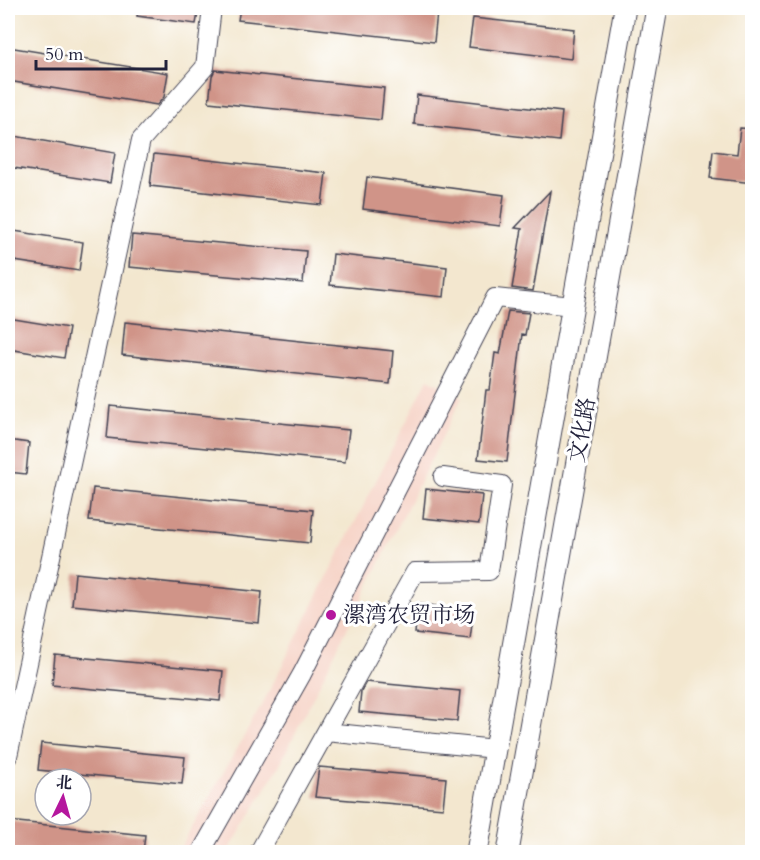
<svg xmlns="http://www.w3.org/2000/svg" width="760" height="860" font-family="Cardo,'Noto Serif SC',serif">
  <rect width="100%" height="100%" fill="#fff"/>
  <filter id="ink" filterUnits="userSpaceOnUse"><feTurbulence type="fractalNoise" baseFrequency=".0167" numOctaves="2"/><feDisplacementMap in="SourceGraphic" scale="12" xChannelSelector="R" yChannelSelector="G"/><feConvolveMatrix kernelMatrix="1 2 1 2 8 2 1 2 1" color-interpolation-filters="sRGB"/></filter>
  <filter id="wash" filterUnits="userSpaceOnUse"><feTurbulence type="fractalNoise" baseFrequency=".008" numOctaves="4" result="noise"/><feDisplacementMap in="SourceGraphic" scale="24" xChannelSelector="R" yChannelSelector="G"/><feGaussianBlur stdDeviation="1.35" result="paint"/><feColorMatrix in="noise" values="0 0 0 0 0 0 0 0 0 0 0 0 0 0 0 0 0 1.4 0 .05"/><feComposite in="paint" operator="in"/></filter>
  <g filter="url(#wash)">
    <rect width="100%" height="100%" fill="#f3e7cf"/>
    <!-- built -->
    <path fill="#f6d2c5" d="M428,379L462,397L278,768L228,852H178L263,703Z"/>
    <g id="blocks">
      <!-- building -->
      <path fill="#d09488" d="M138,8H199L196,24L137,16Z
        M240,8H392L437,12L434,42L238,20Z
        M473,18L574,29L571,59L469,47Z
        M8,47L168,73L164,97L157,105L8,81Z
        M215,70L384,88L381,120L209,102L212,76Z
        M417,95L562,112L559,141L414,124Z
        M740,128L753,129V183L710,178L713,151L737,154Z
        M8,135L115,153L110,183L8,167Z
        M154,154L326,173L322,205L150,186Z
        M367,177L504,195L500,226L363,209Z
        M550,191L533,291L512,288L522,229L515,228Z
        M8,230L83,242L79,271L8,260Z
        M132,235L306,251L303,283L129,267Z
        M333,254L447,267L444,297L330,285Z
        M508,311L529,313L525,335L522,334L507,462L478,459L486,390H490L495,353L500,354Z
        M8,318L69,328L64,358L8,349Z
        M125,322L393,351L390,384L122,355Z
        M110,406L349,430L345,462L107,438Z
        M8,440L29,443L26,474L8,472Z
        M93,488L313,510L310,543L89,521Z
        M426,489L482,495L479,524L423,518Z
        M75,573L262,592L259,623L72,605Z
        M418,604L474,610L470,639L415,633Z
        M55,655L223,671L220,701L52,685Z
        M366,682L460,691L457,721L359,712L361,691Z
        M41,743L185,757L182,784L38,770Z
        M319,767L446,778L443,808L315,797Z
        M8,821L145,835L143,852L8,851Z"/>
    </g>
  </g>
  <g filter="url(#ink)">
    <use href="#blocks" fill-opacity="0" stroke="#414051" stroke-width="1.5"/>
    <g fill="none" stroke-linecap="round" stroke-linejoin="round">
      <!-- minor casing -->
      <g stroke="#414051" stroke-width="20">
        <path id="minor" d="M326,732L495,749
          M8,756L141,140L205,67L212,8
          M201,852L302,674L495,298L573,306
          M259,852L415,572L489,571L502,485L443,477"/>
      </g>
      <!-- tertiary casing -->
      <g stroke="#414051" stroke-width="23">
        <path id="tertiary" d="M477,852L625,8
          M508,852L657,8"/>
      </g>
      <!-- minor -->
      <use href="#minor" stroke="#fff" stroke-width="18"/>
      <!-- tertiary -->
      <use href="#tertiary" stroke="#fff" stroke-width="21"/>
    </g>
  </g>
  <!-- markers -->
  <circle fill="#b5179e" stroke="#fff" stroke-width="2" cx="331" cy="615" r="6"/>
  <g text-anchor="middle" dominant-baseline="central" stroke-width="6" stroke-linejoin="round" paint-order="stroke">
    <!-- street labels -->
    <g font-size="22" fill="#22223b" stroke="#fff">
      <text transform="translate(582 430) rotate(-80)">文化路</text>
    </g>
    <!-- poi labels -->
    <g font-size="22" fill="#22223b" stroke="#fff" text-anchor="start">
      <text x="343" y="615">漯湾农贸市场</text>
    </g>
  </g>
  <!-- margin -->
  <rect width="760" height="860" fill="none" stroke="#fff" stroke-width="30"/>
  <!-- north arrow -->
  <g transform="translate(63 797) rotate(5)"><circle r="28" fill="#ffffff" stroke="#a7a7b1" stroke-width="1.5"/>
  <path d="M0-4.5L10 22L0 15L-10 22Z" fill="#b5179e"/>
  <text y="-9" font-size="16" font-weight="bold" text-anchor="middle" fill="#22223b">北</text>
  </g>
  <!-- scale -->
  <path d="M36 60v9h130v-9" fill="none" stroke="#22223b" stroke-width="3"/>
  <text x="45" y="60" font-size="18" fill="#22223b" stroke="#ffffff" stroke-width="4.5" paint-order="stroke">50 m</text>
</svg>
